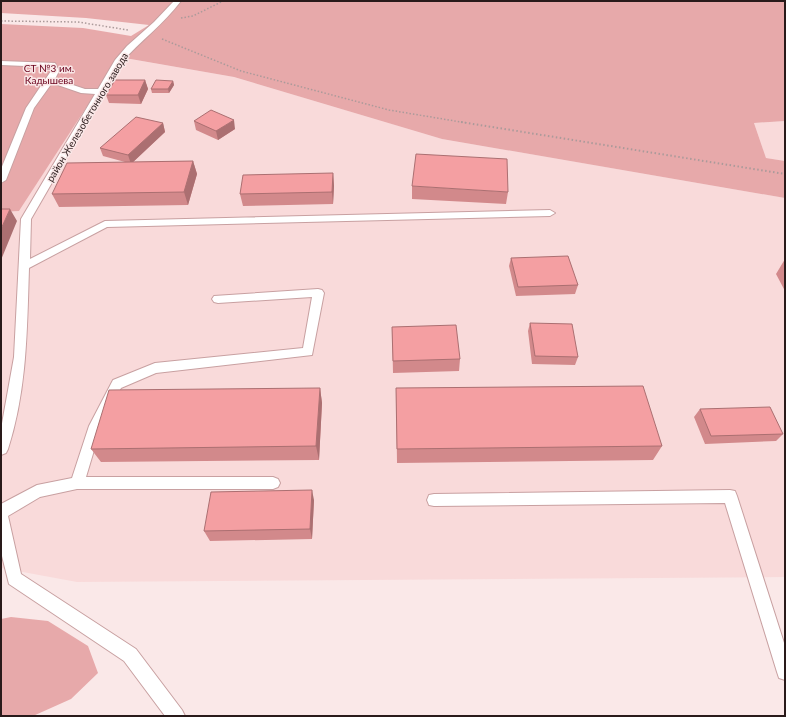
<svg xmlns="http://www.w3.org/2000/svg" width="786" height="717" font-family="Lato,sans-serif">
  <rect width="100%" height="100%" fill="#fae8e8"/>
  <!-- built -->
  <path fill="#f9dada" d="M118,57L234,77L442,139L785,198V577L77,582L1,568V212L19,211Z
    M785,121V161L766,158L754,123Z"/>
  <!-- green -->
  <path fill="#e7a9aa" d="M1,1H785V121L754,123L766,158L785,161V198L442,139L234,77L119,57L19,211L1,212V24L83,28L131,36L149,25L86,18L1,13Z
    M11,617L48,621L88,646L98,673L71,699L33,716H1V619Z"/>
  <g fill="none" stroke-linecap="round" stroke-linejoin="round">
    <!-- lane casing -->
    <g stroke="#c8a0a1" stroke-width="2">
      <path id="lane" d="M174,1H181C164,24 140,41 121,63L31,219L30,259L105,221L550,210L555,213L550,216L107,227L29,268C27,330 27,390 8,449L6,453L1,455V429L14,357L21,219L95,94L81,93L52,83L34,108L6,180L1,183V169L26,108L51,71L49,67L1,65V61L55,63L59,71L55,79L85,89H98L115,60L127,46L154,22Z
        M318,289L322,290L324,293L312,355L156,373L121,388L101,427L86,477H273L278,479L280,483L278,487L273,489H77L40,497L8,516L21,574L136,649L182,710L185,716H165L124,661L9,584L1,552V504L37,485L72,478L89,426L113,380L155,363L303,348L312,297L218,303L214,302L212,299L214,296Z
        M730,490L735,491L737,496L785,646V680L779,678L777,672L725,503L434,506L429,505L427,500L429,495L434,494Z"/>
    </g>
    <!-- path-far1 -->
    <path stroke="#ab9a9a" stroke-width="1.5" stroke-dasharray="1.5 2" stroke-linecap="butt" d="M181,18L193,16L223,1
      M1,21L78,22L128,30
      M162,39L241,71L389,110L467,123"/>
    <!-- path -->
    <path stroke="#ab9a9a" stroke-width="2" stroke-dasharray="1.5 2.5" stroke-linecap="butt" d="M461,122L785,174"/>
    <!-- lane -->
    <use href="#lane" fill="#fff" fill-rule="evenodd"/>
  </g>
  <!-- wall -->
  <path fill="#d2898b" d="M145,80L148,89L141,104L109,103L106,95Z
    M173,81L174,85L169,93H152L151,89Z
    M194,121L235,129L218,140L196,130Z
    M163,123L165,132L133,162L193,161L197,174L188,205L59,207L52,194L125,162L103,156L100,148Z
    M333,173L334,186L333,204L243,206L240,194Z
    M412,186L508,192L506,204L412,199Z
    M511,258L578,285L575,294L516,296L509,266Z
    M785,259V291L776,274Z
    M530,323L578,357L575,365L532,364L528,331Z
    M392,327L460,359L459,371L393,373Z
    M320,388L322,403L319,460L101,462L91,449Z
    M396,388L662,446L653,460L397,463Z
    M700,409L783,434L776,441L705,444L694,417Z
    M314,500L312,539L210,541L204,531Z"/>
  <!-- shaded-wall -->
  <path fill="#ab6f71" d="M145,80L148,89L141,104L138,95Z
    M173,81L174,85L169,93L168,89Z
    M234,120L235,129L218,140L216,131Z
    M163,123L165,132L131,164L128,155Z
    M193,161L197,174L188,205L184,192Z
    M333,173L334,186L333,204L332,192Z
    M10,209L17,221L1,260V229Z
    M320,388L322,403L319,460L316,446Z
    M312,490L314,500L312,539L310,529Z"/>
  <!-- building -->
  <path fill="#f49fa2" stroke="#ab6f71" d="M115,80H145L138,95H106Z
    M156,80L173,81L168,89H151Z
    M211,110L234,120L216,131L194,121Z
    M136,117L163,123L128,155L100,148Z
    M416,154L507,159L508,192L412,186Z
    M193,161L184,192L52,194L67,163Z
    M333,173L332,192L240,194L243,175Z
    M1,209H10L1,229Z
    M568,256L578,285L518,287L511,258Z
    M530,323L572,324L578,357L535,356Z
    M456,325L460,359L393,361L392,327Z
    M643,386L662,446L397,449L396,388Z
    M320,388L316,446L91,449L109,390Z
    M770,407L783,434L711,436L700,409Z
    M312,490L310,529L204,531L211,492Z"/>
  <g text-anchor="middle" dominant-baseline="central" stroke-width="3" stroke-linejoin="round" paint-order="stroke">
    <!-- far-park labels -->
    <g font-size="10" fill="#69011b" stroke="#fae8e8">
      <text x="49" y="68">СТ №3 им.<tspan x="49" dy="12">Кадышева</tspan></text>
    </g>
    <!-- far-street labels -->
    <g font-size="10" fill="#291a1a" stroke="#fae8e8">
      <text transform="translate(87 117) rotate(-59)">район Железобетонного завода</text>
    </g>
  </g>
  <!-- border -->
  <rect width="786" height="717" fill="none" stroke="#291a1a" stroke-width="4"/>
</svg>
